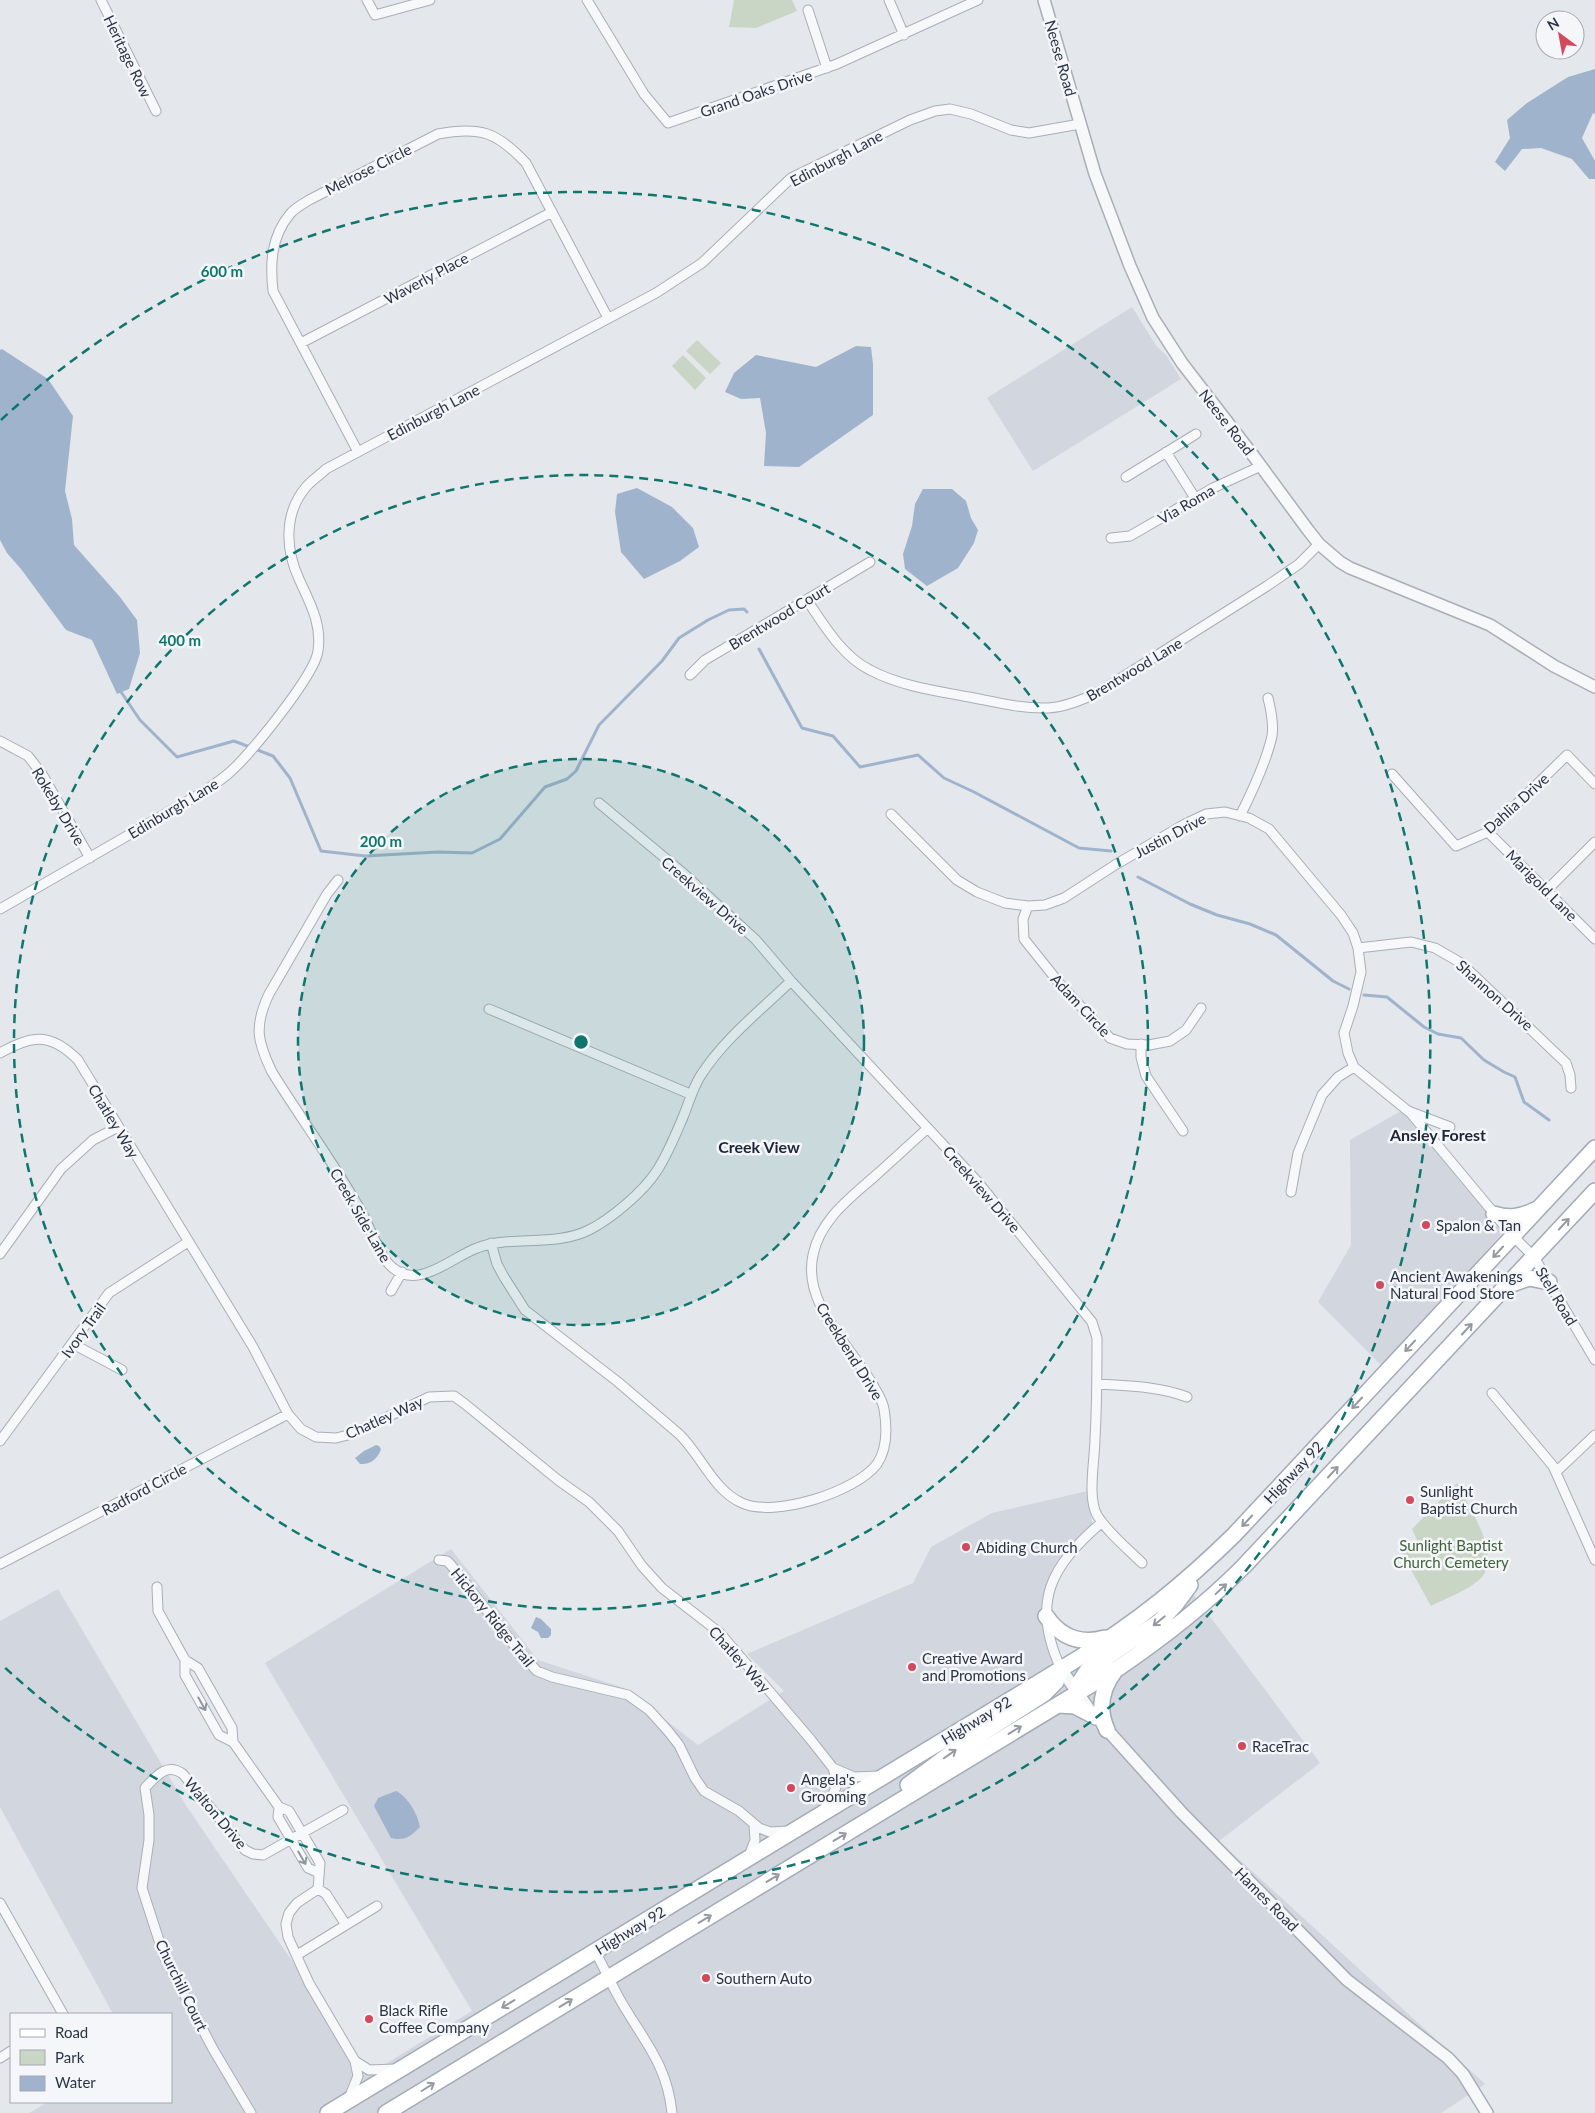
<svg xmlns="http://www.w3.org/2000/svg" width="1595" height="2113" font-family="Lato,sans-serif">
  <rect width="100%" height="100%" fill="#e4e7ec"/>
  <!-- built -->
  <path fill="#d2d6de" d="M1132,307L1157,347L1166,355L1181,379L1033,471L987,398Z
    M1408,1107L1510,1224L1384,1368L1318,1302L1351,1245L1350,1140Z
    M1088,1491L1093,1530L1062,1561L1044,1597L1050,1637L1061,1677L1178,1574L1320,1763L1219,1841L1485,2084L1441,2113H29L48,2102H171V2014H113L0,1807V1621L58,1589L187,1807L369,2074L472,2011L265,1663L451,1549L538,1660L624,1688L698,1745L784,1691L747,1654L913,1583L931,1547L992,1513Z"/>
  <!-- green -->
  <path fill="#c9d6c5" d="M734,0H792L797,11L756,28L729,27Z
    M697,340L721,363L710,374L686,351Z
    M683,355L706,378L695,390L672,366Z
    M1457,1483C1468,1505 1501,1554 1482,1577C1470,1590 1446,1598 1431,1606L1400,1550L1417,1540L1412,1529Z"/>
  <!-- water -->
  <path fill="#9fb4cc" d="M1595,69V114L1593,113L1582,138L1595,161V179H1589L1572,159L1541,148L1522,149L1505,171L1495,162L1510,138L1507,120L1527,103L1568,77Z
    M856,346L871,347L873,364V415L799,467L764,466L766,433L760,398L741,399L725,392L734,373L756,355L816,367Z
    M2,349L48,379L73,416L65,491L72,519L74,545L120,597L137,620L140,653L129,689L117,694L92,640L66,630L21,569L7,553L0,540V350Z
    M637,488L672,507L693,528L699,547L680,561L644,579L621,552L615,512L617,494Z
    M923,489H952L966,501L971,518L978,530L974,543L958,568L927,586L905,569L903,554L912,526L915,504Z
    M376,1445L379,1446L381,1449C378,1459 370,1465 360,1464L355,1458L364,1451Z
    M536,1617L541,1619L551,1629V1635L548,1638H541L538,1632L531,1628Z
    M396,1791C407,1796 418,1814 420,1827C410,1837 405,1841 391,1838L374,1806L378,1798Z"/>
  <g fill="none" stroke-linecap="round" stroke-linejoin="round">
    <!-- stream -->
    <path stroke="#9fb4cc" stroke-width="3" d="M759,649L802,728L833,736L860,767L918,755L944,778L974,792L1079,848L1111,851
      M119,689L140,720L177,757L234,741L273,756L290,778L321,851L365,856L438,852L472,853L500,839L545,787L567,779L576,771L599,725L662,661L679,638L708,620L729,610L744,609L747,612
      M1138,877L1190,904L1217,915L1250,924L1276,935L1333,981L1349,989
      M1364,995L1387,997L1424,1027L1438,1034L1461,1038L1484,1060L1504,1072L1515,1077L1524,1102L1549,1120"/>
    <!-- minor casing -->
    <g stroke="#a9aeb7" stroke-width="11">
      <path id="minor" d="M101,0L156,111
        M367,0L375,15L430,0
        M587,0L644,94L668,123L837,64L978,0
        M889,0L904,35
        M808,10L827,68
        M301,343L552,212
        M358,452L273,291C270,263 271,237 290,214C295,208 303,204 309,200L438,134C480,126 497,132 526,163L608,318
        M1166,452L1195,498
        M1126,477L1196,434
        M1111,538L1130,536L1213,488L1261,466
        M807,600C824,625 842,656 870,670C900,686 937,691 969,697C995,702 1022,709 1048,708C1066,707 1084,699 1099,692L1267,586L1299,564L1319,544
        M690,675L705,660L870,562
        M0,741L28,756L42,774L90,858
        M1392,774L1456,846L1488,832L1567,755L1595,784
        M599,803L683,873L756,940L791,981L977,1181L1092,1322L1097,1338C1097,1371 1097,1405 1095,1438C1095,1459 1087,1497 1097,1515C1108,1533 1127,1548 1142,1563
        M891,814L957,880L977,892L1005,903L1028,906L1045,905L1064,898L1115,865L1185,824L1206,814L1225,812L1249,818L1269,829L1341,915L1353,933L1358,948L1361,972L1353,1006L1344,1033L1348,1053L1354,1067L1408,1111L1450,1127
        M1240,816C1251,794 1267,759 1272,736C1274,723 1271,710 1268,698
        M1488,832L1595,939
        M338,880L327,894L269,994C254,1026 257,1041 272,1072C301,1119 334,1163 361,1211C370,1226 379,1257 393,1268C419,1290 452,1257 477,1248C510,1235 555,1247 589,1230C611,1219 643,1192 656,1172C667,1156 675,1136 683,1117C689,1103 692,1089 701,1075C724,1039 760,1011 791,981
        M1546,891L1595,842
        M1028,906L1023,919L1024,939L1060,984L1110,1038L1127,1044L1149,1045L1170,1041L1186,1030L1201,1008
        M0,909L205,791C213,785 221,780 229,773C249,756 315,675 318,651C322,624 310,603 299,579C285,549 284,513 306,487C312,480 320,475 326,469L656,293L702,263L791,178L910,120L935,111L950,109L971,114L1011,130L1029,133L1080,124
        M1358,948L1411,942L1435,948L1461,963L1566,1063L1570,1075L1571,1088
        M489,1009L690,1094
        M1141,1044V1057L1146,1076L1183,1131
        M0,1053C32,1035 50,1032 78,1060L253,1347L288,1414L301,1429L316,1437L336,1438L352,1434L429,1397L454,1396L465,1404L558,1480L589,1502L618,1531L642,1566L662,1588L720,1633L811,1740L833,1768L836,1778V1787L831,1799L824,1809
        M1409,1111L1513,1236L1534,1257L1595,1360
        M1291,1192L1298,1153L1322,1095L1338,1077L1354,1067
        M491,1243L497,1264L504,1277L525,1310L618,1382L679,1434C701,1455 713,1490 742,1503C774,1518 856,1492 877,1464C888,1448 887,1427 884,1409C883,1401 877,1392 873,1385C851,1346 802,1304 813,1255C820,1220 850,1198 875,1176C893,1160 910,1144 928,1128
        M0,1254L61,1169L93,1140L118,1127
        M391,1291L402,1272
        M73,1344L122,1370
        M1097,1384C1127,1386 1158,1386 1187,1397
        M1492,1393L1553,1466L1595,1560
        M0,1441L109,1293L188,1242
        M1556,1472L1595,1435
        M439,1560L447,1561L451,1565L522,1655L537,1671L552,1677L628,1695L649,1710L668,1731L679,1745L695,1778L704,1791L739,1811L759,1828L770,1832L788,1831
        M0,1564L288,1414
        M157,1587L158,1611L185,1660L198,1668L232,1728L233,1742
        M185,1660V1675L219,1735L233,1742L279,1807L289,1811L320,1863L318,1889L297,1903L289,1913L286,1924L288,1937L309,1983L355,2061L358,2076L349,2098
        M1061,1669C1030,1602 1051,1566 1102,1522
        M833,1768L854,1777L879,1776
        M279,1807L278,1817L308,1868L319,1873
        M749,1856L755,1840L754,1825
        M318,1889L326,1894L346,1925
        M0,1903L63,2014
        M595,1951C603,1966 610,1981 618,1996C641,2038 667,2062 672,2113
        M297,1955L377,1906
        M0,2058L11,2051
        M355,2061L369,2070L395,2069
        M251,2113L213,2049L164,1956L142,1888L149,1840V1815L145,1788C156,1776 167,1762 183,1774L245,1850L253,1854L263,1855L343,1810"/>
    </g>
    <!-- tertiary casing -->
    <g stroke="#a9aeb7" stroke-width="14">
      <path id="tertiary" d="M1044,0L1095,174L1130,266L1153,318L1182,363L1252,454L1308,530L1319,544L1340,562L1350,568L1490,625L1554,666L1595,687
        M1061,1669L1091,1712
        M1102,1724L1181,1812L1347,1980L1448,2058L1463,2074L1487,2113"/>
    </g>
    <!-- primary casing -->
    <g stroke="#a3abb8" stroke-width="18">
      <path id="primary" d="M1494,1214C1509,1219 1521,1217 1535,1210
        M1509,1285L1529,1278L1549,1282
        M1046,1616C1060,1637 1080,1645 1105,1638
        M1077,1694L1079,1683L1087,1671L1160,1621L1176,1604L1190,1585
        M1058,1705L1075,1706L1096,1717
        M1107,1730C1098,1710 1101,1689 1115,1671
        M908,1785L951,1753L1044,1694L1056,1682L1061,1669
        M328,2113L1079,1658C1138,1621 1184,1584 1234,1535L1595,1148
        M386,2113L1117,1669C1163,1638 1205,1605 1244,1566L1595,1191"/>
    </g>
    <!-- minor -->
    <use href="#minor" stroke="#f7f8fa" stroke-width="9"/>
    <!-- tertiary -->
    <use href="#tertiary" stroke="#f7f8fa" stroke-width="11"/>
    <!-- primary -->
    <use href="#primary" stroke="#fff" stroke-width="15"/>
  </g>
  <!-- one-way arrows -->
  <defs><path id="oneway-shaft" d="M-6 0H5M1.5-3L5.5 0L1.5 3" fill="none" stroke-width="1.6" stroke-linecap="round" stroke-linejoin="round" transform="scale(1.25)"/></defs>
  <g stroke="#959aa2">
    <use href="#oneway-shaft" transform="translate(1564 1224) rotate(-47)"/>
    <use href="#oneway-shaft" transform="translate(1498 1252) rotate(133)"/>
    <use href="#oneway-shaft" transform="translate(1467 1329) rotate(-47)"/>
    <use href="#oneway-shaft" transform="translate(1410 1346) rotate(133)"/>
    <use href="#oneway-shaft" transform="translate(1357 1403) rotate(133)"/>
    <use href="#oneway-shaft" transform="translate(1333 1472) rotate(-47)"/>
    <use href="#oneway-shaft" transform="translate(1247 1521) rotate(133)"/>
    <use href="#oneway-shaft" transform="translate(1221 1589) rotate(-43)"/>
    <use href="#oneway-shaft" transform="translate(1159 1621) rotate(141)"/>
    <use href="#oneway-shaft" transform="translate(1015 1730) rotate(-31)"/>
    <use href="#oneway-shaft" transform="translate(950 1754) rotate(-35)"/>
    <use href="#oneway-shaft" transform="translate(840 1837) rotate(-31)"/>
    <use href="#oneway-shaft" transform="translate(773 1878) rotate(-31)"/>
    <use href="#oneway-shaft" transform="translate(705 1919) rotate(-31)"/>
    <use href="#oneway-shaft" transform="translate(566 2003) rotate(-31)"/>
    <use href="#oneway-shaft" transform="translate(508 2004) rotate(149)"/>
    <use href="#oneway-shaft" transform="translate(428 2087) rotate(-32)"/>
  </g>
  <g stroke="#9196a0">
    <use href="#oneway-shaft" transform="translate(202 1704) rotate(61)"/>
    <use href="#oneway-shaft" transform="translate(302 1858) rotate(60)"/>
  </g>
  <!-- distance rings -->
  <circle cx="581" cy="1042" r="283" fill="#0f766e" fill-opacity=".12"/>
  <g fill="none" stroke="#0f766e" stroke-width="2.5" stroke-dasharray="9 6">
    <circle cx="581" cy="1042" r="283"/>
    <circle cx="581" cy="1042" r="567"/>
    <path d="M1 420A850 850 0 1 1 1 1664"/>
  </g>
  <!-- markers -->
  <g fill="#d1495b" stroke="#f4f6f9" stroke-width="2">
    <circle cx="1426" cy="1225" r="5"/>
    <circle cx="1380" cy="1285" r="5"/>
    <circle cx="1410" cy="1500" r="5"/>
    <circle cx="966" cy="1547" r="5"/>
    <circle cx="912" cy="1667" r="5"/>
    <circle cx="1242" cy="1746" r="5"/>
    <circle cx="791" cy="1788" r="5"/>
    <circle cx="706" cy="1978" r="5"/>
    <circle cx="369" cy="2019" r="5"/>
  </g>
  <g text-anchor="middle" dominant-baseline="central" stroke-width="5" stroke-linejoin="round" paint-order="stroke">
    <!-- street labels -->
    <g font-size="15" fill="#2b3445" stroke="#f4f6f9">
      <text transform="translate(128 56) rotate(64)">Heritage Row</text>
      <text transform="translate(1061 58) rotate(74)">Neese Road</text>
      <text transform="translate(756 93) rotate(-19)">Grand Oaks Drive</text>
      <text transform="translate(836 158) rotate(-28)">Edinburgh Lane</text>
      <text transform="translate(368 169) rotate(-27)">Melrose Circle</text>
      <text transform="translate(426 278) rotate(-28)">Waverly Place</text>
      <text transform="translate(433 412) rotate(-28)">Edinburgh Lane</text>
      <text transform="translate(1227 422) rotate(52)">Neese Road</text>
      <text transform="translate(1186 504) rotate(-30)">Via Roma</text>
      <text transform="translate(779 616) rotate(-31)">Brentwood Court</text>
      <text transform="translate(1134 669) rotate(-31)">Brentwood Lane</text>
      <text transform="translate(1516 803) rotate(-42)">Dahlia Drive</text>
      <text transform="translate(59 806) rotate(59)">Rokeby Drive</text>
      <text transform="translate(173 808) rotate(-31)">Edinburgh Lane</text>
      <text transform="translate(1170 835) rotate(-28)">Justin Drive</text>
      <text transform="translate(1542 885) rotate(45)">Marigold Lane</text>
      <text transform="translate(705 895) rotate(41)">Creekview Drive</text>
      <text transform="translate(1495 995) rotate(42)">Shannon Drive</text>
      <text transform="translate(1081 1005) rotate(47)">Adam Circle</text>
      <text transform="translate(114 1121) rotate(59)">Chatley Way</text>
      <text transform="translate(982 1189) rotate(49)">Creekview Drive</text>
      <text transform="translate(361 1215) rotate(60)">Creek Side Lane</text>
      <text transform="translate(1557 1296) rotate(59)">Stell Road</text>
      <text transform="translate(83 1330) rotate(-54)">Ivory Trail</text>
      <text transform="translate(850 1351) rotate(58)">Creekbend Drive</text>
      <text transform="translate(384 1417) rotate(-24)">Chatley Way</text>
      <text transform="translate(1293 1472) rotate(-47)">Highway 92</text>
      <text transform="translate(144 1489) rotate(-28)">Radford Circle</text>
      <text transform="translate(493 1617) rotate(51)">Hickory Ridge Trail</text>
      <text transform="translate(740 1659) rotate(48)">Chatley Way</text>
      <text transform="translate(976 1720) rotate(-31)">Highway 92</text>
      <text transform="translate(216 1813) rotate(50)">Walton Drive</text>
      <text transform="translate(1267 1899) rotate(45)">Hames Road</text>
      <text transform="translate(630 1930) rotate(-31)">Highway 92</text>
      <text transform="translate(182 1985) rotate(64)">Churchill Court</text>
    </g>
    <!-- poi labels -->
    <g font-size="15" fill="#2b3445" stroke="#f4f6f9" text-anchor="start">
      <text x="1436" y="1225">Spalon &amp; Tan</text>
      <text x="1390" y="1276">Ancient Awakenings<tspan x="1390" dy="17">Natural Food Store</tspan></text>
      <text x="1420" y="1491">Sunlight<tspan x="1420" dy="17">Baptist Church</tspan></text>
      <text x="976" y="1547">Abiding Church</text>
      <text x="922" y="1658">Creative Award<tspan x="922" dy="17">and Promotions</tspan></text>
      <text x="1252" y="1746">RaceTrac</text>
      <text x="801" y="1779">Angela's<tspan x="801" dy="17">Grooming</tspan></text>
      <text x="716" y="1978">Southern Auto</text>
      <text x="379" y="2010">Black Rifle<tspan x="379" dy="17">Coffee Company</tspan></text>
    </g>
    <!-- park labels -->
    <g font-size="15" fill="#3f6138" stroke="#f4f6f9">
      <text x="1451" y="1545">Sunlight Baptist<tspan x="1451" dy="17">Church Cemetery</tspan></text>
    </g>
    <!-- neighbourhood labels -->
    <g font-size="16" font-weight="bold" fill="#1d2536" stroke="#f4f6f9">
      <text x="1438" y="1134">Ansley Forest</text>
      <text x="759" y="1146">Creek View</text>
    </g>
  </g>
  <circle cx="581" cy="1042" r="8" fill="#0f766e" stroke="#f4f6f9" stroke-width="2.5"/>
  <g font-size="15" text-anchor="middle" font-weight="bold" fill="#0f766e" stroke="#f4f6f9" stroke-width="5" stroke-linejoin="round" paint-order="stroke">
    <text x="222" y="277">600 m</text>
    <text x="180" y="646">400 m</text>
    <text x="381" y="847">200 m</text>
  </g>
  <!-- legend -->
  <rect x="10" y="2013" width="162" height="90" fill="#f4f6f9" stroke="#a4a8b1"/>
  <rect x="20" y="2029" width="25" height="8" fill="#ffffff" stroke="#a4a8b1"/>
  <text x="55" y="2038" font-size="15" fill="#2b3445">Road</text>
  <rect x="20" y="2050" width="25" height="15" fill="#c9d6c5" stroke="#a4a8b1"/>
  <text x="55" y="2063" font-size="15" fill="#2b3445">Park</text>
  <rect x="20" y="2076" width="25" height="15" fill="#9fb4cc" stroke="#a4a8b1"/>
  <text x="55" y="2088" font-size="15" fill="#2b3445">Water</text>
  <!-- north arrow -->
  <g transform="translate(1560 35) rotate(328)"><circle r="24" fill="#f4f6f9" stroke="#a4a8b1"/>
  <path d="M0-4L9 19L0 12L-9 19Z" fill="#d1495b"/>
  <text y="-8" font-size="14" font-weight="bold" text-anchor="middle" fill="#2b3445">N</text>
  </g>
</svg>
